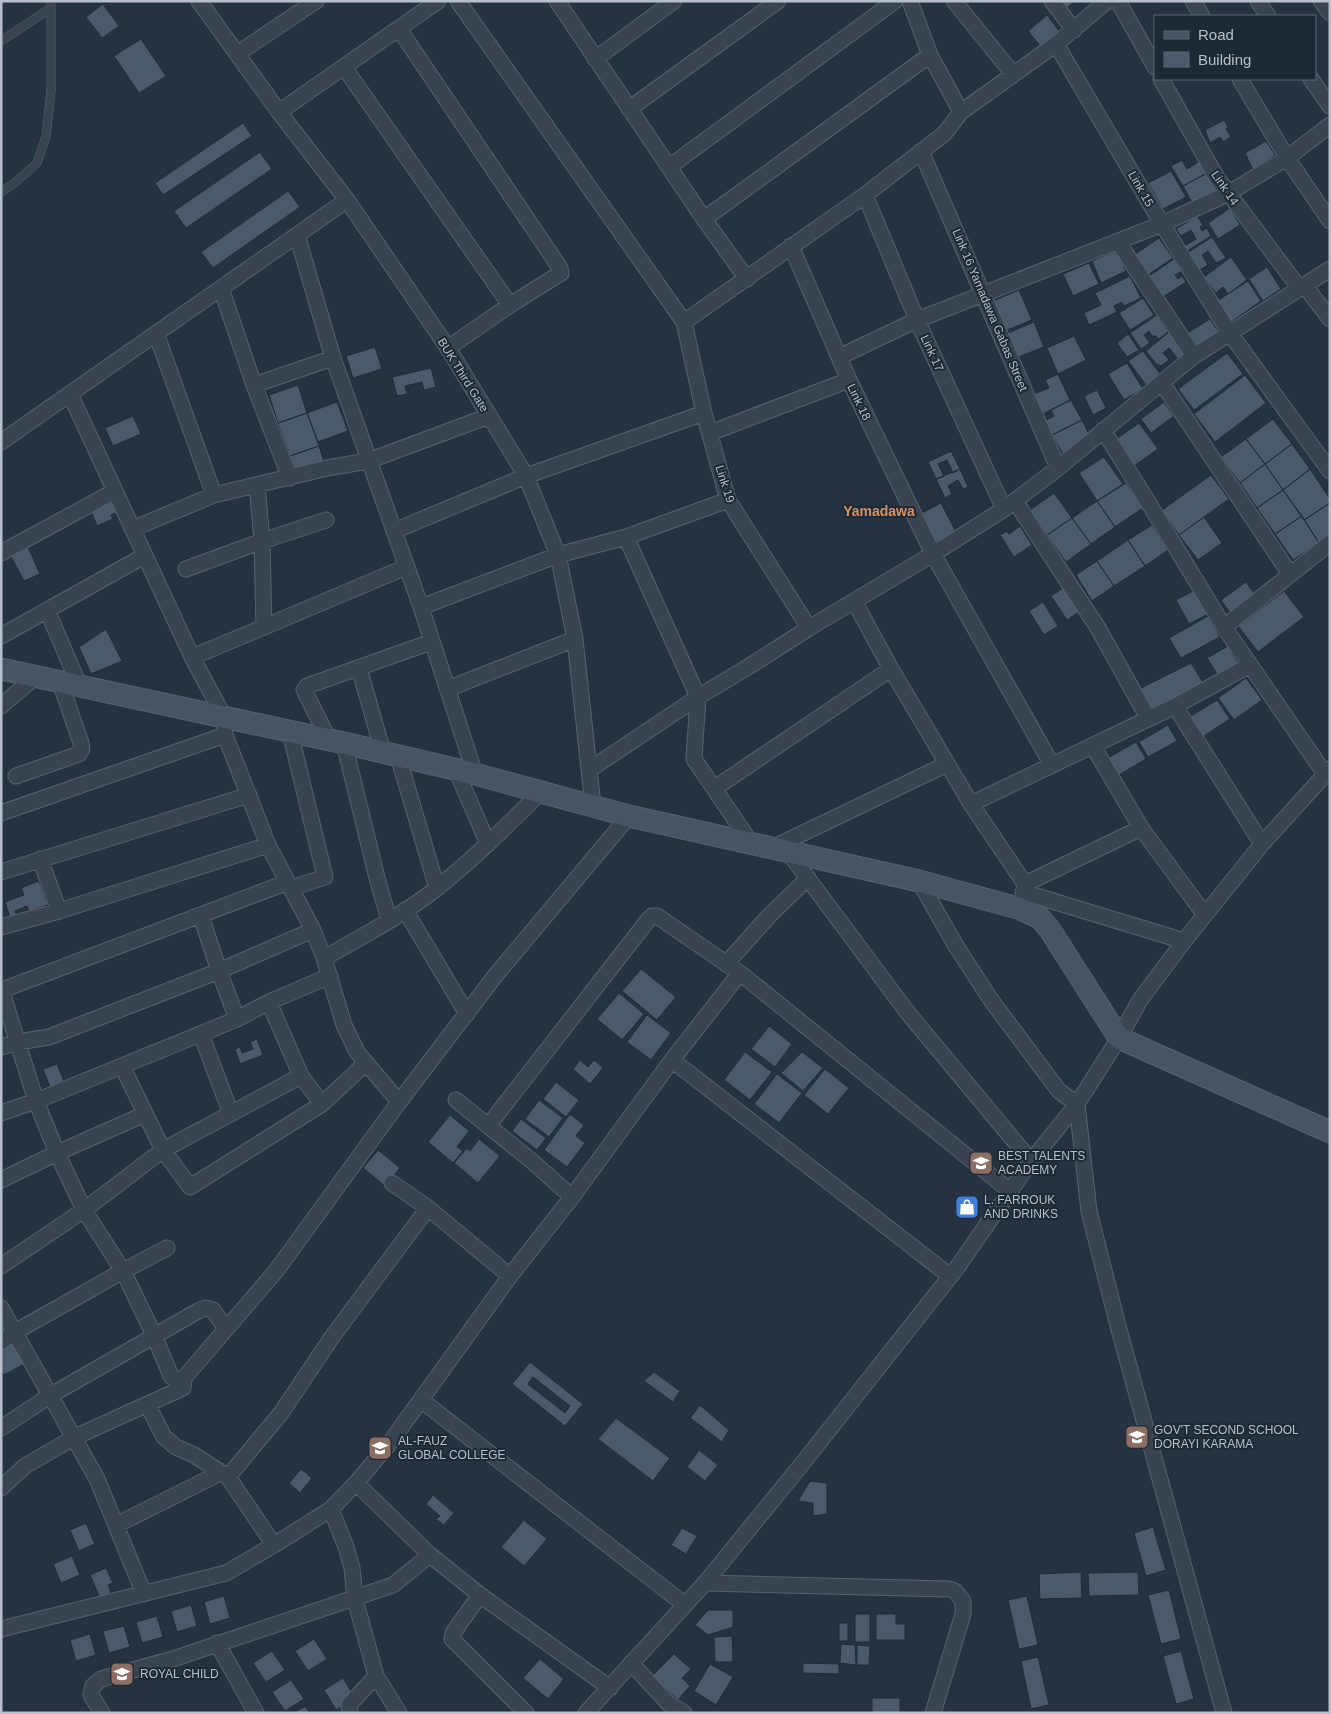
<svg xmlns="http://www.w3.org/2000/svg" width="1331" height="1714" font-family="Arial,sans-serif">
  <rect width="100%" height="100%" fill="#253341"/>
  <!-- building -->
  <path fill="#4b5a6a" stroke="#202b38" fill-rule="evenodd" d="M1060,1H1075L1066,9Z
    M103,4L119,26L102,38L86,17Z
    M1047,15L1060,32L1041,47L1028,31Z
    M141,39L166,76L139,93L114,56Z
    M1224,120L1228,127L1226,129L1231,137L1223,142L1220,137L1210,143L1205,130Z
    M243,123L252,136L163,195L155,183Z
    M1266,141L1275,155L1253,170L1245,153Z
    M260,152L272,169L186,228L174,211Z
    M1182,160L1187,169L1200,161L1207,173L1183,186L1171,166Z
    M1171,171L1186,197L1163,209L1148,183Z
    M1207,173L1218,192L1194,206L1183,186Z
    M288,191L300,207L213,268L201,252Z
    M1230,208L1240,225L1218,239L1208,223Z
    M1197,216L1203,225L1200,227L1202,231L1207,228L1211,236L1187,251L1184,246L1196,239L1191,230L1181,236L1176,229Z
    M1212,237L1226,258L1216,263L1208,251L1202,255L1208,265L1198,271L1187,253Z
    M1159,238L1173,258L1148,275L1134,255Z
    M1117,250L1126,271L1101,283L1092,261Z
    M1231,257L1247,280L1228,294L1223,287L1216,293L1204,277Z
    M1174,259L1182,271L1175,275L1178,279L1182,276L1186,282L1163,297L1149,276Z
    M1089,263L1099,284L1073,296L1063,274Z
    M1267,267L1281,289L1263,301L1249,279Z
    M1130,276L1141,298L1124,306L1122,302L1114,306L1117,312L1089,325L1084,313L1101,305L1095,293Z
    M1248,281L1261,301L1231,322L1217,301Z
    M1019,290L1032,320L1005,331L993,301Z
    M1143,298L1154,315L1130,330L1119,313Z
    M1157,315L1168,332L1159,339L1156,336H1152L1149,331L1144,335L1150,343L1141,349L1130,333Z
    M1210,319L1220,334L1197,348L1187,333Z
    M1034,322L1044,347L1016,358L1006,334Z
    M1169,332L1186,354L1178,359L1169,348L1163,353L1169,360L1161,366L1156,364L1146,351Z
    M1128,334L1139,350L1127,357L1117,343Z
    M1074,336L1086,360L1058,374L1047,348Z
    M375,347L382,369L353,378L346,356Z
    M1143,351L1161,375L1146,385L1128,361Z
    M1227,353L1243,374L1194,410L1178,389Z
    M1127,363L1143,389L1124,400L1108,374Z
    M431,368L436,387L424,390L422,382L405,386L407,394L397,396L392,377Z
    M1058,374L1070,400L1043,414L1034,394L1049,388L1045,380Z
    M1245,375L1266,403L1215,442L1194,414Z
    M298,385L307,413L278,423L269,395Z
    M1097,390L1106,408L1093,415L1084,396Z
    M1071,400L1082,420L1052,435L1045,421L1054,416L1051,410Z
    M337,402L348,431L318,442L307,413Z
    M1164,402L1174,416L1151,433L1141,419Z
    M307,413L319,446L290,456L278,423Z
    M133,416L141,434L113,446L105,428Z
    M1273,419L1292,444L1265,464L1246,439Z
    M1082,420L1089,434L1064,456L1052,435Z
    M1139,423L1158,449L1134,466L1115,440Z
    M1246,439L1265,464L1240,483L1221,457Z
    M1292,444L1310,469L1283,490L1265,464Z
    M319,446L324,461L296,472L290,456Z
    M951,451L960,469L953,473L947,460L938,464L944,476L936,479L928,462Z
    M1104,457L1123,484L1097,501L1079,473Z
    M1265,464L1283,490L1257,508L1240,483Z
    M960,469L968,487L963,489L958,480L948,486L952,494L945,498L936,479Z
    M1310,469L1330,499V503L1304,520L1283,490Z
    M1211,475L1229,499L1179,535L1162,510Z
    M1126,483L1143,508L1115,527L1097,501Z
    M1283,490L1302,516L1275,534L1257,508Z
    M1054,493L1072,518L1047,535L1030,510Z
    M114,501L118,512L111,515L113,519L97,526L91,511Z
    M1097,501L1115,527L1091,544L1072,518Z
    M941,503L956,532L933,544L918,515Z
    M1330,503V536L1319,543L1304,520Z
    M1302,516L1319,543L1293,560L1275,534Z
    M1204,517L1222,543L1198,560L1179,535Z
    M1072,518L1091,544L1066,562L1047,535Z
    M1152,525L1168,550L1145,566L1128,540Z
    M1020,526L1032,545L1014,557L1000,535L1007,531L1009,534Z
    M1128,540L1145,566L1114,586L1097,561Z
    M28,547L40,574L24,581L11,557Z
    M1097,561L1114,586L1092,601L1076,575Z
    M1246,582L1256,596L1231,614L1221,600Z
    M1063,588L1079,612L1067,620L1051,596Z
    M1195,590L1208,614L1189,624L1176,600Z
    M1284,591L1304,617L1258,652L1238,626Z
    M1043,602L1058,626L1044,635L1029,611Z
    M1208,616L1220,637L1181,658L1169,638Z
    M106,629L122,661L91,674L79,647Z
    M1228,646L1240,667L1220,679L1207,658Z
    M1191,663L1204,684L1151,712L1139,689Z
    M1246,678L1262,700L1234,720L1218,698Z
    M1217,700L1230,719L1201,738L1188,718Z
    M1168,725L1177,741L1148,757L1139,742Z
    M1136,742L1146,759L1119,775L1108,758Z
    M39,881L48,905L29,911L27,906L15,911L17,915L10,918L5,902L24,895L21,888Z
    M641,969L676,997L657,1020L622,991Z
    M619,993L644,1014L622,1040L597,1019Z
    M647,1015L671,1033L651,1060L627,1042Z
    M769,1026L792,1044L775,1067L751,1049Z
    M257,1039L263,1055L240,1064L235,1049L240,1047L242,1053L253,1049L250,1042Z
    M745,1052L772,1072L750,1100L724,1080Z
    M802,1052L823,1068L803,1091L781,1073Z
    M580,1060L588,1067L594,1060L603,1068L590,1084L573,1069Z
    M57,1064L64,1081L50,1087L43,1069Z
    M825,1069L849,1088L828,1114L804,1095Z
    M777,1074L802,1093L779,1123L754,1104Z
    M556,1082L579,1100L566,1117L543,1099Z
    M539,1100L563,1118L549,1137L525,1119Z
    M570,1114L584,1125L576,1136L585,1143L567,1167L544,1150Z
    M450,1115L469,1131L457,1147L463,1151L453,1163L428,1142Z
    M521,1119L546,1138L537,1150L512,1131Z
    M479,1139L500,1156L478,1183L454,1163L467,1148L470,1151Z
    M378,1150L400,1168L385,1186L363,1168Z
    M14,1343L26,1363L4,1375L1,1371V1350Z
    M530,1362L583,1404L565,1426L512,1384ZM533,1377L570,1406L565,1413L528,1384Z
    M654,1372L680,1391L673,1402L644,1381Z
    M700,1405L729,1430L722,1442L690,1418Z
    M616,1418L670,1458L653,1481L598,1439Z
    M699,1450L718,1465L705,1481L687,1467Z
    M301,1469L312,1478L300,1493L289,1483Z
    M810,1481L827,1483V1514L813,1516V1503L798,1501Z
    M433,1495L454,1513L444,1525L436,1519L440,1516L426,1504Z
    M524,1520L547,1539L524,1566L501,1547Z
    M86,1523L95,1544L79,1551L70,1530Z
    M1153,1527L1166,1570L1146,1576L1134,1533Z
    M682,1528L697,1536L686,1554L671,1545Z
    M72,1556L80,1575L61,1583L53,1564Z
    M106,1568L113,1583L108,1585L111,1593L100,1598L90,1575Z
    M1081,1572L1082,1598L1040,1599L1039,1574Z
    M1138,1572L1139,1595L1089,1596L1088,1573Z
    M1169,1590L1181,1639L1161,1644L1148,1595Z
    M224,1596L230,1618L210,1624L204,1602Z
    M1027,1596L1038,1645L1019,1649L1008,1600Z
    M191,1605L197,1626L177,1632L171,1611Z
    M708,1610H733V1627L708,1635L695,1625Z
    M855,1614H870V1642H855Z
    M876,1614H896V1624H905V1640H876Z
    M157,1616L163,1637L142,1643L136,1622Z
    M839,1623H848V1641H839Z
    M124,1626L130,1647L109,1653L103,1631Z
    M90,1634L96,1655L76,1661L70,1640Z
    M732,1636L733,1662H715L714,1637Z
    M314,1639L327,1659L308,1671L295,1651Z
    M841,1644L855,1645L856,1665L840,1663Z
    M857,1645L870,1646L869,1665H857Z
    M272,1651L285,1670L266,1682L253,1663Z
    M1181,1651L1194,1699L1176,1704L1163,1656Z
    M674,1654L691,1669L682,1678L690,1686L678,1700L652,1676Z
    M1038,1657L1049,1705L1031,1709L1021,1661Z
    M540,1659L564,1679L548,1699L523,1678Z
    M803,1663L839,1664V1674L803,1673Z
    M710,1664L733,1677L716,1705L694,1691Z
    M343,1678L355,1698L336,1710L324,1690Z
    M291,1680L304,1699L285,1711L272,1692Z
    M872,1698H900V1713H872Z
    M305,1706L310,1713H294Z"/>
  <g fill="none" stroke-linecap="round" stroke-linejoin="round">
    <!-- lane casing -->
    <g stroke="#57626e" stroke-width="9">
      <path id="lane" d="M1,41L51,8
        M1,192L16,182L37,163L46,137L51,91V1"/>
    </g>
    <!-- street casing -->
    <g stroke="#57626e" stroke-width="17">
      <path id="street" d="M199,1L279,112L347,200L448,348L526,476L558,555L575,639L593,806
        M458,1L684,322L704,413L728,500L809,628
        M557,1L704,219L747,279
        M910,1L930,55L961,112
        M954,1L1013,74
        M1052,1L1074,30
        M1118,1L1155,67
        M1193,1L1202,16
        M1258,1L1268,16
        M1321,1L1330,13
        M399,29L560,268L561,273L510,305L448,348
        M1056,44L1162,224L1229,332L1330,471
        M237,54L316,1
        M595,59L674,1
        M344,67L510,305
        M1161,79L1217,178L1300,289
        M1240,79L1287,158L1330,221
        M1311,79L1330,106
        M629,109L778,1
        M279,112L438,1
        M921,151L1058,468
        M669,167L895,1
        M865,195L917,320L1004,509
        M704,219L930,55
        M297,235L333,358L421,607L475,774
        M1118,242L1194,356
        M791,246L849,380L933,554L1052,765
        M1305,286L1330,319
        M221,288L254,385L290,478
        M684,322L865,195L944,134L961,112L1056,44L1107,1
        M156,333L214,495
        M839,357L917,320L1162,224L1227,194L1287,158L1330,125
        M1162,383L1290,574
        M254,385L333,358
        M70,394L192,657L224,717L225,735L268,845L313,930L324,958L344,1025L357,1052L399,1102L495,976L629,816
        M1103,430L1153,510L1224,627L1325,774
        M710,433L849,380
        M1,442L347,200
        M1015,501L1098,628L1148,718
        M132,529L214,495L327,468L368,461L489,416
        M394,531L526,476L704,413
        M626,537L698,697L694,759L751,843
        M1,553L115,491
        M186,569L262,541L326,520
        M854,601L891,669L971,804L1025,884L1021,909
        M421,607L558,555L626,537L728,500
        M47,610L80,687
        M264,627L406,567
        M1224,627L1330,543
        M1,636L144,556
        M192,657L264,627L262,541L257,485
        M359,668L383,752
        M447,689L575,639
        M1,706L35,677
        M1175,706L1262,844
        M290,732L325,877L291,888
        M329,740L304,690L307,686L431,642
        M344,743L377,878L389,920
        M1093,746L1141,828L1205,915
        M398,756L437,888
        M456,770L488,844
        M589,770L698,697L748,667L809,628L933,554L1004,509L1058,468L1194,356L1330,269
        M16,776L79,754L82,749L81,743L60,682
        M715,788L891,669
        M971,804L1175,706L1250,665
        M1,813L225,735
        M772,848L947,764
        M789,853L908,1013L1031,1161
        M1,872L249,795
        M919,881L956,946L991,1000L1059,1091L1077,1104L1089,1211L1117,1322L1224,1713
        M1025,884L1141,828
        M1023,892L1184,941
        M405,910L467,1014
        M59,911L268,845
        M201,916L219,971L237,1019
        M1,927L59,911L40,859
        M324,958C363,936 403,915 437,888C474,859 507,825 541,792
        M726,964L769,916L808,878
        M1,989L36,1101L57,1153L84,1210L123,1271L154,1335L171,1376L183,1388L75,1437L25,1466L1,1488
        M2,990L288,882
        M269,1002L301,1076L322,1104
        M201,1034L231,1114
        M1,1047L18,1042L49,1037L219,971L313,930
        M672,1060L950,1276
        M122,1066L163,1150L190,1187L322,1104L365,1064
        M456,1100L533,1162L572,1197
        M1,1113L36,1101L237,1019L269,1002L330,976
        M488,1126L648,920L652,916H657L740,973L1010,1191
        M1,1180L57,1153L145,1114
        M392,1183L428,1208L510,1276
        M1,1266L84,1210L163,1150L301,1076
        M1,1308L97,1479L144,1594
        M1,1342L15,1332L123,1271L167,1248
        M183,1388L184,1378L276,1271L399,1102
        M421,1400L684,1604
        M147,1404L164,1437L176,1447L194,1455L228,1477L274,1545
        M1,1428L51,1395L198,1311L205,1308L213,1310L226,1329
        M228,1477L281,1413L332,1337L428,1208
        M356,1483L430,1555L480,1595L610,1688
        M331,1509L346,1547L352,1568L355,1599L376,1676L349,1705L350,1713
        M116,1525L220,1473
        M705,1583L949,1589L955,1591L963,1601V1614L933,1713
        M480,1595L453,1633L452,1639L526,1713
        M1,1629L226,1573L274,1545L331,1509L356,1483L389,1444L510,1276L572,1197L672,1060L740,973
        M217,1643L256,1713
        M631,1663L669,1704L684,1713
        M376,1676L399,1713
        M102,1713L91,1695L93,1686L101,1679L173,1659L393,1585L430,1555
        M586,1713L705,1583L802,1464L956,1269L1031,1161L1077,1104L1119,1038L1140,1000L1184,941L1262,844L1330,769"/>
    </g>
    <!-- secondary casing -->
    <g stroke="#57626e" stroke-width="23">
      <path id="secondary" d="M1,669L344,743L475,774L629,816L919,881L1021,909L1040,918L1050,930L1119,1038L1330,1132"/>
    </g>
    <!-- lane -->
    <use href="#lane" stroke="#3a4451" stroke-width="8"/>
    <!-- street -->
    <use href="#street" stroke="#3a4451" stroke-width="15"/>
    <!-- secondary -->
    <use href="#secondary" stroke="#485464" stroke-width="21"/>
  </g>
  <!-- icons -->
  <defs>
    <g id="school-square" transform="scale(1.25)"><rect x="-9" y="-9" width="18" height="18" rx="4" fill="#8d6e63" stroke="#1e2936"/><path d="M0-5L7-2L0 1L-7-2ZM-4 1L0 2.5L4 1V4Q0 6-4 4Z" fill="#fff"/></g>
    <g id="shop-square" transform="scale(1.25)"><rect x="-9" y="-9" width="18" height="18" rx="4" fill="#3f7fe0" stroke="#1e2936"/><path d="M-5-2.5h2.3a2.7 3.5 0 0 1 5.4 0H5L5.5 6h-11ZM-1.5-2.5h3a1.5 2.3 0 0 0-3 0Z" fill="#fff"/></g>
  </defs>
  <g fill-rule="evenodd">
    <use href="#school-square" x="981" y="1163"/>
    <use href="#shop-square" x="967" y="1207"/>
    <use href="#school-square" x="1137" y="1437"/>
    <use href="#school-square" x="380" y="1448"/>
    <use href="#school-square" x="122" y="1674"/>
  </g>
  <g text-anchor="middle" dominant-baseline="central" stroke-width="4" stroke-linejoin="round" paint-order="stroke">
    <!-- street labels -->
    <g font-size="12" fill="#b6bfcb" stroke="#1e2936">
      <text transform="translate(1225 188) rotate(56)">Link 14</text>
      <text transform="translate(1141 189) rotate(60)">Link 15</text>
      <text transform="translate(990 310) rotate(67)">Link 16 Yamadawa Gabas Street</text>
      <text transform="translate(932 353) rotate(65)">Link 17</text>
      <text transform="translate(463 375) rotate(58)">BUK Third Gate</text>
      <text transform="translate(859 402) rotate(64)">Link 18</text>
      <text transform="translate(725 484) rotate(72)">Link 19</text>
    </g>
    <!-- poi labels -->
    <g font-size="12" fill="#b6bfcb" stroke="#1e2936" text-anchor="start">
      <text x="998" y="1156">BEST TALENTS<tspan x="998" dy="14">ACADEMY</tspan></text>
      <text x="984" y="1200">L. FARROUK<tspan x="984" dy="14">AND DRINKS</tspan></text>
      <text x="1154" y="1430">GOV'T SECOND SCHOOL<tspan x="1154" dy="14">DORAYI KARAMA</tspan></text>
      <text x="398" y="1441">AL-FAUZ<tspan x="398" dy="14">GLOBAL COLLEGE</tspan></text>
      <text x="140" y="1674">ROYAL CHILD</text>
    </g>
    <!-- neighbourhood labels -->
    <g font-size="14" font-weight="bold" fill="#d79165" stroke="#1e2936">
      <text x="879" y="511">Yamadawa</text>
    </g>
  </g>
  <!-- border -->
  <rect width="1331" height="1714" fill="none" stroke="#b6bfcb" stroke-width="5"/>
  <!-- legend -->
  <rect x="1154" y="15" width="162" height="65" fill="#1e2936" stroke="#5b6572"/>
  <rect x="1164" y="31" width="25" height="8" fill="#485464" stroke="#5b6572"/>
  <text x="1198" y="40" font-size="15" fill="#b6bfcb">Road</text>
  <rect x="1164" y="52" width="25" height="15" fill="#4b5a6a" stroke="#5b6572"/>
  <text x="1198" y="65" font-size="15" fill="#b6bfcb">Building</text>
</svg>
